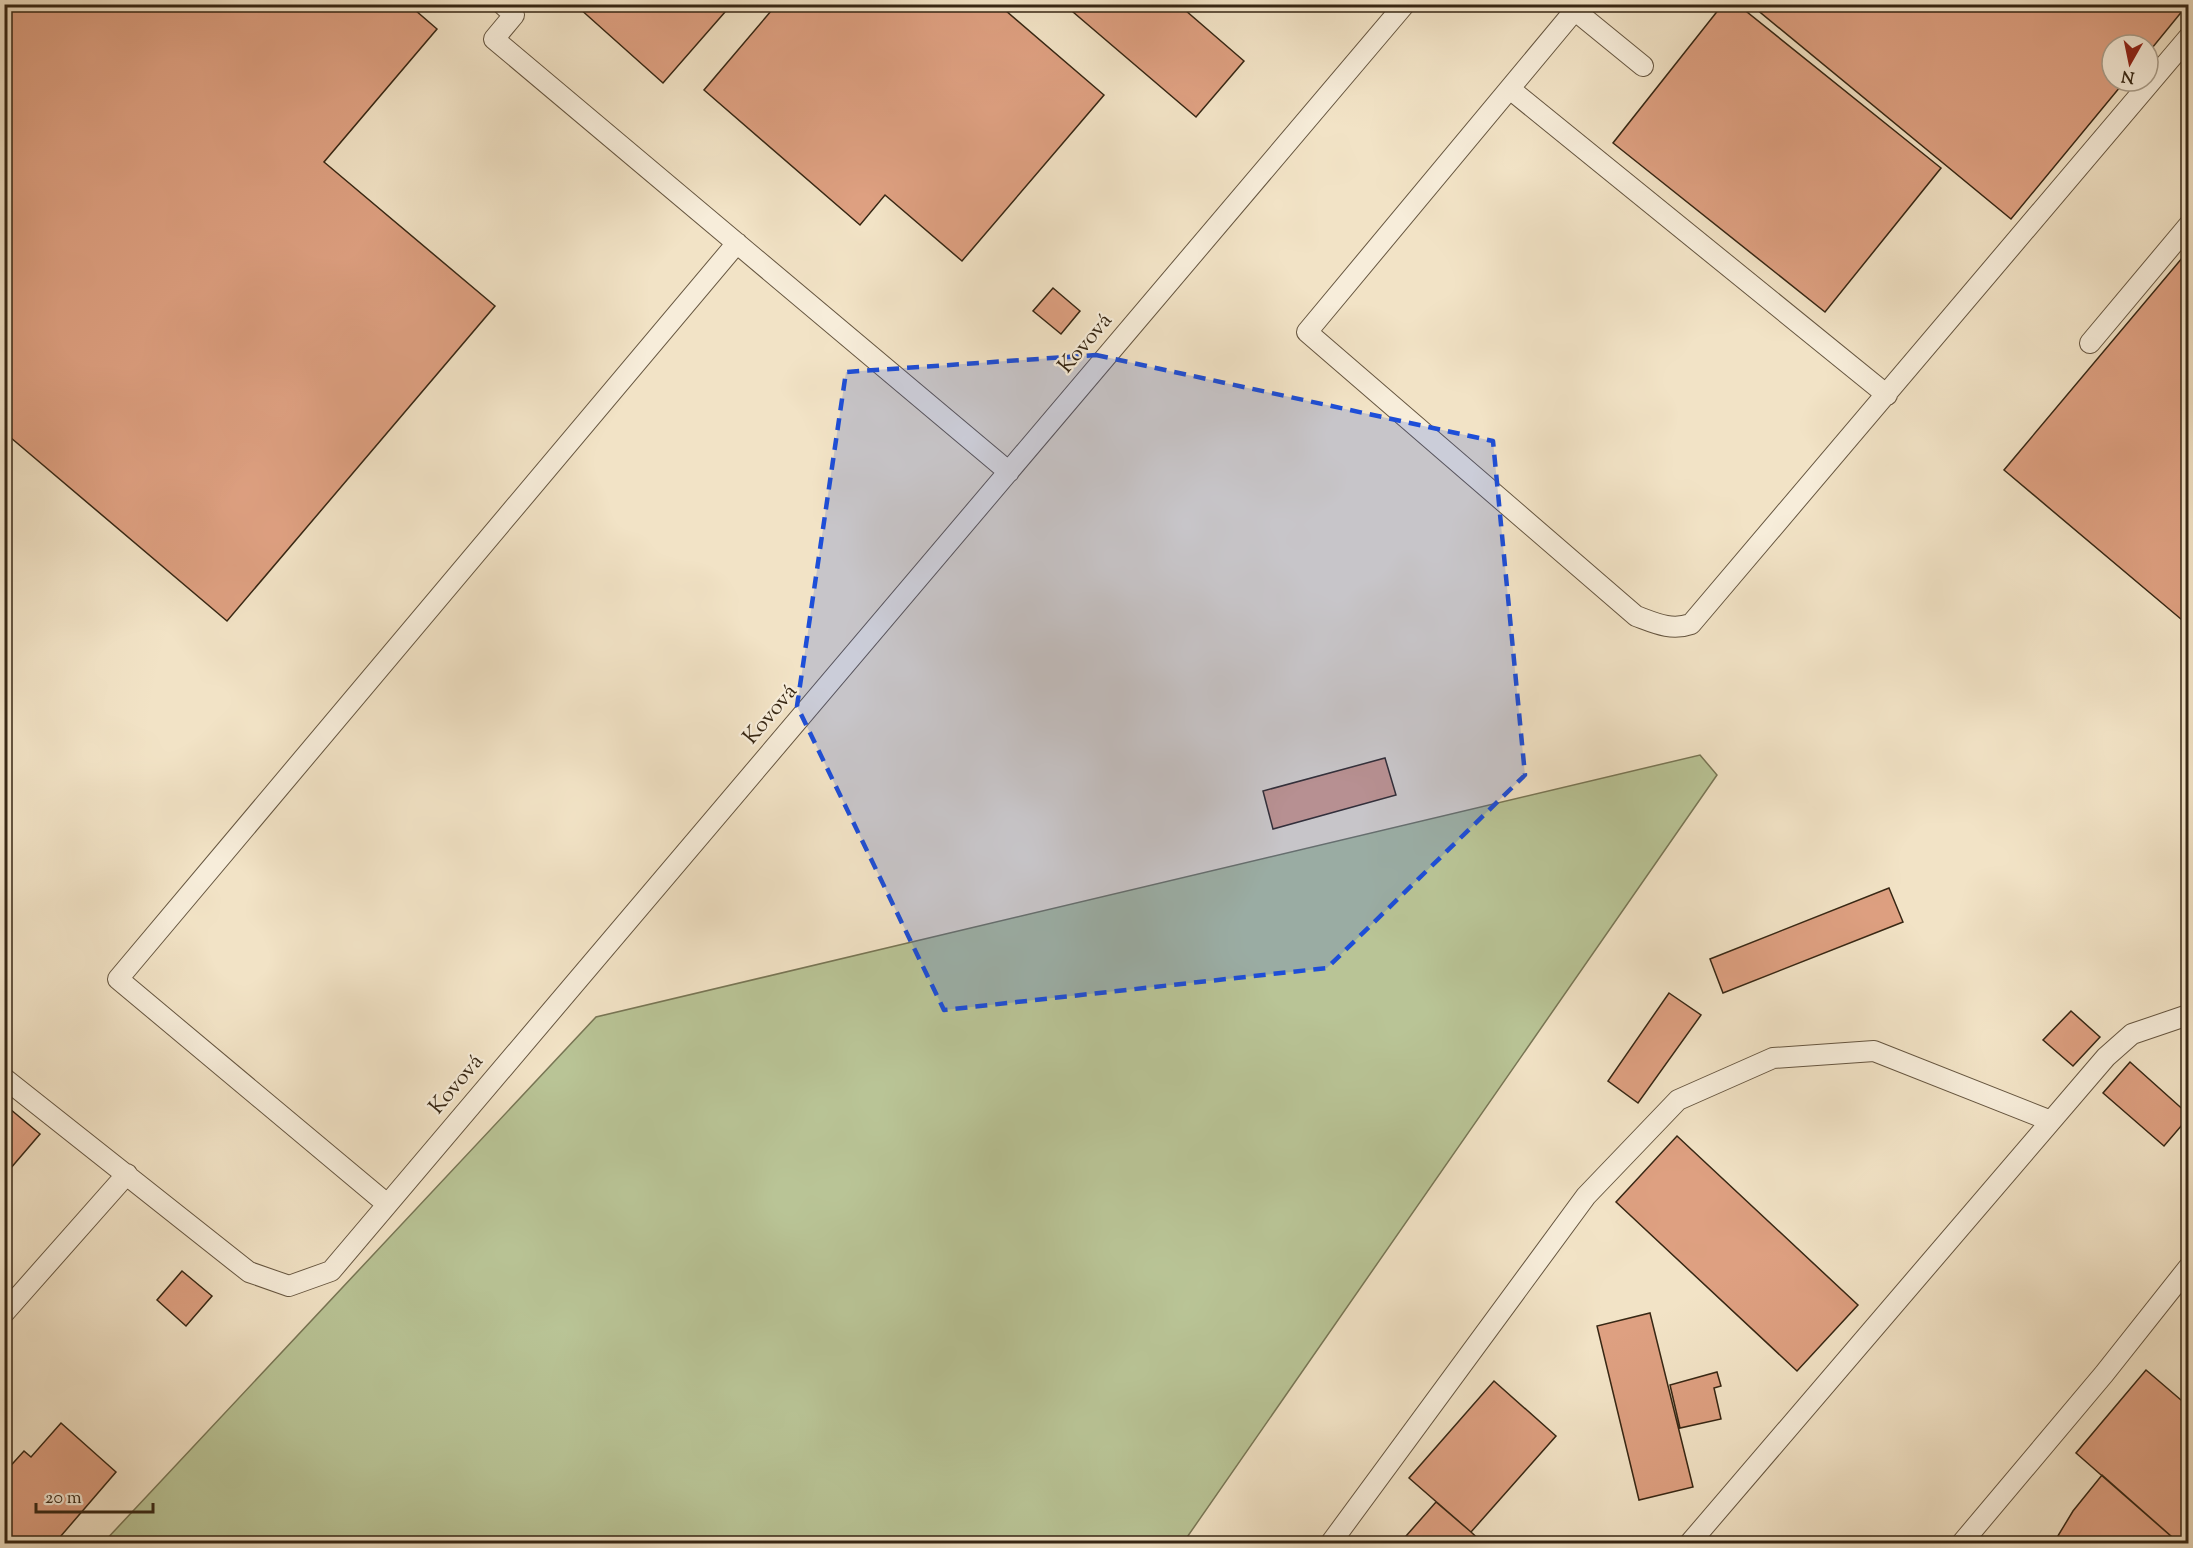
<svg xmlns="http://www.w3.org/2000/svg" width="2193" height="1548" font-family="'Sorts Mill Goudy',serif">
  <rect width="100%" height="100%" fill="#f2e3c6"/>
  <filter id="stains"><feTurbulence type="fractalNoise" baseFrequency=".00333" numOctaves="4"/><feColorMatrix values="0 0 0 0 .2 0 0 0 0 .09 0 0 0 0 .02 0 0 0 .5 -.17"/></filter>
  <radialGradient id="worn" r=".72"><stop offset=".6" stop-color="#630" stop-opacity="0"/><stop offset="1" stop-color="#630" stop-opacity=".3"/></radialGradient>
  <!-- green -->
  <path fill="#b9c496" stroke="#787655" stroke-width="1.5" d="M1700,755L1717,775L1183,1543H103L596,1017Z"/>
  <!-- building -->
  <path fill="#dea081" stroke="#372714" stroke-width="1.5" d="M4,4H408L437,29L324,162L495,306L227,621L4,432Z
    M582,4H732L663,83L579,8Z
    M777,4H998L1104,95L962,261L885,195L860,225L704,90Z
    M1068,4H1178L1244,61L1196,117L1066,6Z
    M1723,4H1737L1941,168L1825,312L1613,143Z
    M1750,4H2188L2148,53V45H2112V81H2125L2011,219Z
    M2188,251V625L2004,470Z
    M1053,288L1080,311L1061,334L1033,311Z
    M1385,758L1396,795L1273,829L1263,791Z
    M1889,888L1903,922L1723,993L1710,959Z
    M1669,993L1701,1015L1638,1103L1608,1081Z
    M2071,1011L2100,1037L2073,1066L2043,1040Z
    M2130,1062L2188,1114V1118L2164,1146L2103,1093Z
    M4,1104L40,1134L4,1176Z
    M1677,1136L1858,1305L1797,1371L1616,1202Z
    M182,1271L212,1296L186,1326L157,1300Z
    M1650,1313L1693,1487L1639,1500L1597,1326Z
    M2146,1370L2188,1406V1539L2185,1544H2180L2076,1453Z
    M1717,1372L1721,1386L1714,1388L1721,1419L1680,1428L1670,1385Z
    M1494,1381L1556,1436L1471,1532L1409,1478Z
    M61,1423L116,1472L54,1544H4V1473L24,1451L31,1457Z
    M2102,1475L2180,1544H2053L2073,1511Z
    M1436,1502L1471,1532L1484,1544H1399Z"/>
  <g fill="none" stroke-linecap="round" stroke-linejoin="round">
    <!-- lane casing -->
    <g stroke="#665640" stroke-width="22">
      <path id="lane" d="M502,4L514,15L494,39L1009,472
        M1567,4L1643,66
        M1580,4L1307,332L1636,616C1655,623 1671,631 1691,624L2188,38
        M1510,89L1887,395
        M2090,343L2188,226
        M4,1078L249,1272L289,1286L331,1271L1405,4
        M387,1204L118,979L737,243
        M4,1313L127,1174
        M1330,1544L1586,1196L1678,1100L1773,1058L1874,1051L2051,1121
        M1689,1544L2106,1057L2132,1034L2188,1015
        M1961,1544L2104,1374L2188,1268"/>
    </g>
    <!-- lane -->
    <use href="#lane" stroke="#f7edda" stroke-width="20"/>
  </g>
  <!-- marked area -->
  <path fill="#1d4ed8" fill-opacity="0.2" stroke="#1d4ed8" stroke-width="4.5" stroke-dasharray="12 8" stroke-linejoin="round" d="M1096,355L1493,441L1525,775L1327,968L944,1010L797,706L846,372Z"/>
  <g text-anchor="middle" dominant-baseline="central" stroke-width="4.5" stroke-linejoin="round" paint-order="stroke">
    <!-- street labels -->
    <g font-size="22" fill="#372714" stroke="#f7edda">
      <text transform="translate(1086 344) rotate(-50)">Kovová</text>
      <text transform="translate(771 715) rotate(-50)">Kovová</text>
      <text transform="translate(457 1085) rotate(-50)">Kovová</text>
    </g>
  </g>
  <!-- margin -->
  <rect width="2193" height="1548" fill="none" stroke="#f2e3c6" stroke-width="24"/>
  <rect x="6" y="6" width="2181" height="1536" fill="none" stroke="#372714" stroke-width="3"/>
  <rect x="12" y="12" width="2169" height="1524" fill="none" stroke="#372714" stroke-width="1.5"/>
  <!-- north arrow -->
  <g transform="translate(2130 63) rotate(189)"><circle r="28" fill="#f7edda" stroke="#aa9e8b" stroke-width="1.5"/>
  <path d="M0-4.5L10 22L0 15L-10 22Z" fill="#8f2418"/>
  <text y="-9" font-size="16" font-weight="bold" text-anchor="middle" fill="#372714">N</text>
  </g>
  <!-- scale -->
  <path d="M36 1503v9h117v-9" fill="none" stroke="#372714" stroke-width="3"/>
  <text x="45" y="1503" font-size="18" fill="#372714" stroke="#f7edda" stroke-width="4.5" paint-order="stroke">20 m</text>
  <rect width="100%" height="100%" filter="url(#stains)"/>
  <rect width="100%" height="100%" fill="url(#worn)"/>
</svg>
